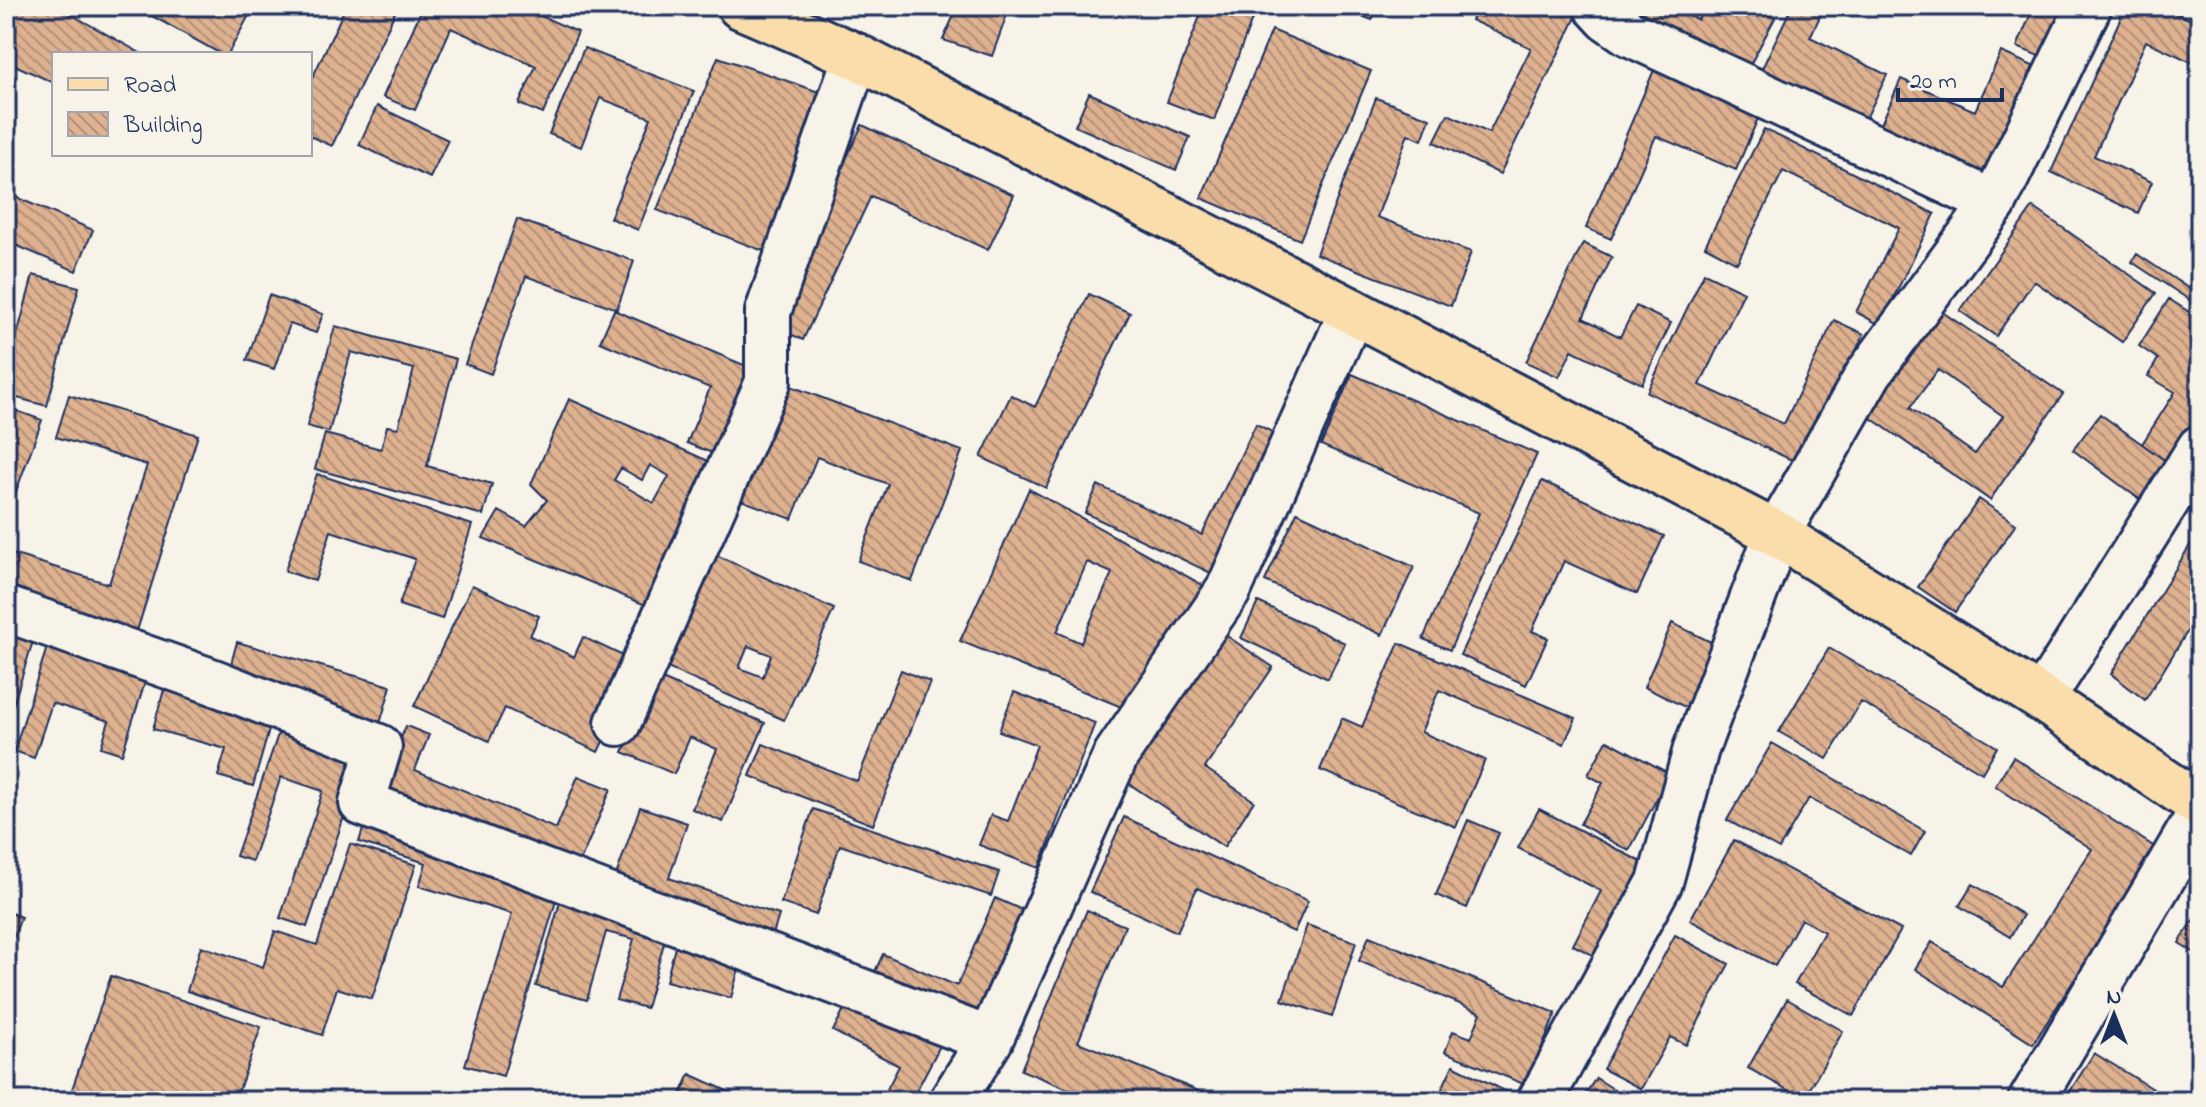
<svg xmlns="http://www.w3.org/2000/svg" width="2206" height="1107" font-family="'Indie Flower',sans-serif">
  <defs>
    <pattern id="building-back-hatch" width="6" height="6" patternUnits="userSpaceOnUse" patternTransform="scale(2)"><rect width="6" height="6" fill="#deb18f"/><path d="M-1 5l2 2M0 0l6 6M5-1l2 2" fill="none" stroke="#b39078"/></pattern>
  </defs>
  <rect width="100%" height="100%" fill="#f7f3e8"/>
  <filter id="ink" filterUnits="userSpaceOnUse"><feTurbulence type="fractalNoise" baseFrequency=".0125" numOctaves="2"/><feDisplacementMap in="SourceGraphic" scale="16" xChannelSelector="R" yChannelSelector="G"/><feConvolveMatrix kernelMatrix="1 2 1 2 8 2 1 2 1" color-interpolation-filters="sRGB"/></filter>
  <g filter="url(#ink)">
    <!-- building -->
    <path fill="url(#building-back-hatch)" stroke="#1b2f5e" stroke-width="2" fill-rule="evenodd" d="M6,6H56L142,54H54V83L6,61Z
      M134,6H254L228,54H221Z
      M346,6H398L332,146L310,136V83Z
      M423,6H518L578,32L543,114L519,104L536,66L451,28L415,110L383,97Z
      M958,6H1010L992,56L943,40Z
      M1174,6H1257L1214,120L1167,102L1200,16Z
      M1335,6H1378L1372,20Z
      M1478,6H1568L1579,11L1500,174L1434,142L1448,114L1489,133L1531,48L1471,20Z
      M1620,6H1670L1698,20L1705,6H1765L1762,12L1775,18L1743,78Z
      M1792,6H1825L1810,37L1887,75L1859,133L1755,83Z
      M2034,6H2082L2058,64L2017,47Z
      M2126,6H2160L2200,24V66L2146,41L2094,156L2152,182L2138,213L2051,172Z
      M1272,30L1371,71L1300,240L1201,198Z
      M584,48L694,91L638,230L610,218L651,118L600,98L581,147L549,134Z
      M2001,52L2046,72L1992,192L1874,140L1901,79L1975,111Z
      M718,57L825,94L771,254L657,210Z
      M1654,70L1759,116L1736,170L1656,136L1611,239L1586,228Z
      M1089,93L1190,137L1176,170L1075,126Z
      M1376,98L1430,118L1422,140L1408,134L1377,217L1471,252L1451,306L1316,254Z
      M377,106L448,140L430,178L359,145Z
      M862,125L1014,195L988,250L871,196L803,340L769,324Z
      M1764,129L1935,214L1880,325L1856,312L1899,228L1783,171L1737,263L1705,246Z
      M6,193L93,230L76,271L6,241Z
      M2033,207L2156,293L2122,342L2034,281L1996,336L1960,311Z
      M517,219L634,261L617,309L526,276L491,374L465,364Z
      M1583,243L1612,257L1583,318L1620,337L1636,306L1671,323L1642,384L1572,350L1559,377L1526,362Z
      M2137,254L2200,296V307L2132,262Z
      M1704,273L1744,292L1700,385L1784,424L1834,320L1864,334L1802,465L1647,392Z
      M33,275L79,287L47,406L6,395V361L10,362Z
      M1089,294L1130,313L1046,488L981,457L1011,395L1035,407Z
      M269,295L323,314L316,333L290,324L274,369L247,360Z
      M2169,299L2200,319V442L2170,464L2142,444L2175,392L2148,376L2158,359L2139,346Z
      M1935,307L2063,394L1990,500L1862,412ZM1938,370L2003,416L1975,454L1910,408Z
      M614,310L758,371L722,457L687,443L710,388L600,342Z
      M335,326L456,359L427,466L492,484L483,515L315,469L325,434L381,449L387,426L398,428L414,369L351,352L329,432L307,426Z
      M1352,374L1537,454L1450,650L1423,639L1479,513L1321,445Z
      M783,383L962,451L912,581L858,561L888,484L817,457L792,519L738,499Z
      M69,395L198,435L137,631L6,590V562L9,553L109,584L147,465L56,437Z
      M569,399L724,468L660,611L483,538L499,511L526,526L547,500L531,484ZM650,465L669,476L654,503L614,480L621,468L642,480Z
      M6,407L42,420L6,519Z
      M2100,414L2170,464L2142,501L2073,450Z
      M1256,424L1282,437L1215,575L1085,513L1098,485L1202,535Z
      M317,474L472,525L442,619L399,605L415,559L331,531L315,581L285,571Z
      M1542,481L1664,536L1637,594L1564,561L1532,631L1548,638L1526,685L1460,655Z
      M1029,489L1210,589L1124,708L960,641ZM1087,562L1112,573L1081,643L1057,632Z
      M1979,499L2016,524L1955,612L1918,587Z
      M1297,512L1414,567L1382,635L1265,581Z
      M2200,529V611L2145,700L2111,674Z
      M714,554L834,609L784,720L663,666ZM748,646L771,655L763,677L739,668Z
      M472,585L539,616L530,636L574,657L583,637L640,664L598,752L505,708L489,741L414,706Z
      M1258,602L1345,643L1328,679L1241,638Z
      M1672,623L1719,646L1689,709L1644,687Z
      M1221,632L1273,667L1205,768L1254,801L1224,847L1122,779Z
      M6,633L33,641L6,728Z
      M49,641L148,673L122,754L101,747L109,721L52,703L34,758L14,751Z
      M237,642L391,686L379,727L226,682Z
      M1399,643L1576,718L1564,744L1439,690L1421,732L1485,760L1456,827L1320,770L1342,718L1362,727Z
      M1829,648L1997,747L1982,773L1861,702L1827,759L1779,732Z
      M901,670L930,682L873,825L750,776L763,744L857,781Z
      M655,676L765,723L723,822L692,809L717,749L690,737L674,774L623,752Z
      M165,686L273,716L253,786L218,776L226,749L153,729Z
      M1014,692L1095,723L1039,868L979,845L991,815L1008,821L1037,745L999,731Z
      M282,723L366,751L307,927L280,918L323,791L281,777L252,861L236,856Z
      M406,726L429,735L415,770L556,829L578,776L611,789L574,876L377,794Z
      M1607,740L1670,774L1629,851L1580,824L1603,783L1588,775Z
      M1772,743L1925,831L1911,856L1809,798L1779,849L1727,820Z
      M2013,757L2158,849L2033,1044L1915,969L1932,942L2003,987L2092,849L1995,786Z
      M640,807L687,823L669,878L779,915L771,941L612,887Z
      M813,809L999,872L991,896L840,845L816,915L781,903Z
      M1539,809L1653,868L1604,961L1573,945L1601,891L1518,848Z
      M1124,817L1308,901L1294,932L1197,888L1177,932L1090,892Z
      M366,819L562,881L503,1076L465,1065L512,914L419,886L426,863L359,842Z
      M1468,820L1499,833L1467,908L1436,895Z
      M1734,840L1901,930L1853,1016L1795,984L1824,932L1801,919L1775,966L1690,920Z
      M350,844L416,865L372,999L337,988L322,1035L187,991L201,946L263,967L275,931L317,945Z
      M1973,884L2023,915L2010,937L1959,906Z
      M562,895L669,925L646,1008L616,1000L634,939L606,932L587,1000L536,986Z
      M995,898L1027,912L979,1024L872,978L883,954L957,986Z
      M2200,909V956L2179,943Z
      M1087,910L1125,926L1078,1042L1223,1101H1098L1021,1070Z
      M6,911L21,917L12,942L6,941Z
      M1307,925L1356,942L1332,1017L1282,1000Z
      M1675,935L1729,964L1686,1045L1670,1037L1641,1089L1603,1069Z
      M678,936L743,953L731,998L666,981Z
      M1369,936L1556,1013L1526,1085L1445,1052L1453,1031L1471,1038L1481,1013L1359,961Z
      M111,976L261,1027L235,1101H68Z
      M851,995L942,1042L911,1101H881L899,1066L833,1031Z
      M1787,999L1843,1031L1804,1099L1748,1068Z
      M2094,1053L2173,1101H2064Z
      M1453,1065L1515,1096L1513,1101H1455L1456,1098L1441,1091Z
      M690,1074L749,1101H678Z
      M1596,1078L1632,1101H1581Z
      M1261,1092L1285,1101H1258Z"/>
    <g fill="none" stroke-linecap="round" stroke-linejoin="round">
      <!-- minor casing -->
      <g stroke="#1b2f5e" stroke-width="50">
        <path id="minor" d="M1596,6L1607,18L1629,33L1994,203
          M6,609L211,681L379,747L362,803L990,1040
          M2042,699L2200,448
          M618,723L768,382V312L856,56
          M952,1101L990,1040L1116,755L1228,591L1352,311
          M1540,1101L1660,882L1696,749L1777,534L1869,373L1994,203L2089,6
          M2031,1101L2200,814"/>
      </g>
      <!-- major casing -->
      <g stroke="#1b2f5e" stroke-width="50">
        <path id="major" d="M740,6L856,56L1352,311L1777,534L2042,699L2200,805"/>
      </g>
      <!-- minor -->
      <use href="#minor" stroke="#f7f3e8" stroke-width="44"/>
      <!-- major -->
      <use href="#major" stroke="#faddab" stroke-width="44"/>
    </g>
  </g>
  <!-- margin -->
  <rect width="2206" height="1107" fill="none" stroke="#f7f3e8" stroke-width="32"/>
  <rect x="16" y="16" width="2174" height="1075" fill="none" stroke="#1b2f5e" stroke-width="3" filter="url(#ink)"/>
  <!-- legend -->
  <rect x="52" y="52" width="260" height="104" fill="#f7f3e8" stroke="#9fa5b1" stroke-width="2"/>
  <rect x="68" y="78" width="40" height="12" fill="#faddab" stroke="#9fa5b1" stroke-width="2"/>
  <text x="124" y="92" font-size="24" fill="#1b2f5e">Road</text>
  <rect x="68" y="112" width="40" height="24" fill="url(#building-back-hatch)" stroke="#9fa5b1" stroke-width="2"/>
  <text x="124" y="132" font-size="24" fill="#1b2f5e">Building</text>
  <!-- north arrow -->
  <g transform="translate(2114 1015)" stroke="#f7f3e8" stroke-width="6" paint-order="stroke">
  <path d="M0-6L14 30L0 20L-14 30Z" fill="#1b2f5e"/>
  <text y="-12" font-size="22" font-weight="bold" text-anchor="middle" fill="#1b2f5e">N</text>
  </g>
  <!-- scale -->
  <path d="M1898 88v12h104v-12" fill="none" stroke="#1b2f5e" stroke-width="4"/>
  <text x="1910" y="88" font-size="24" fill="#1b2f5e" stroke="#f7f3e8" stroke-width="6" paint-order="stroke">20 m</text>
</svg>
